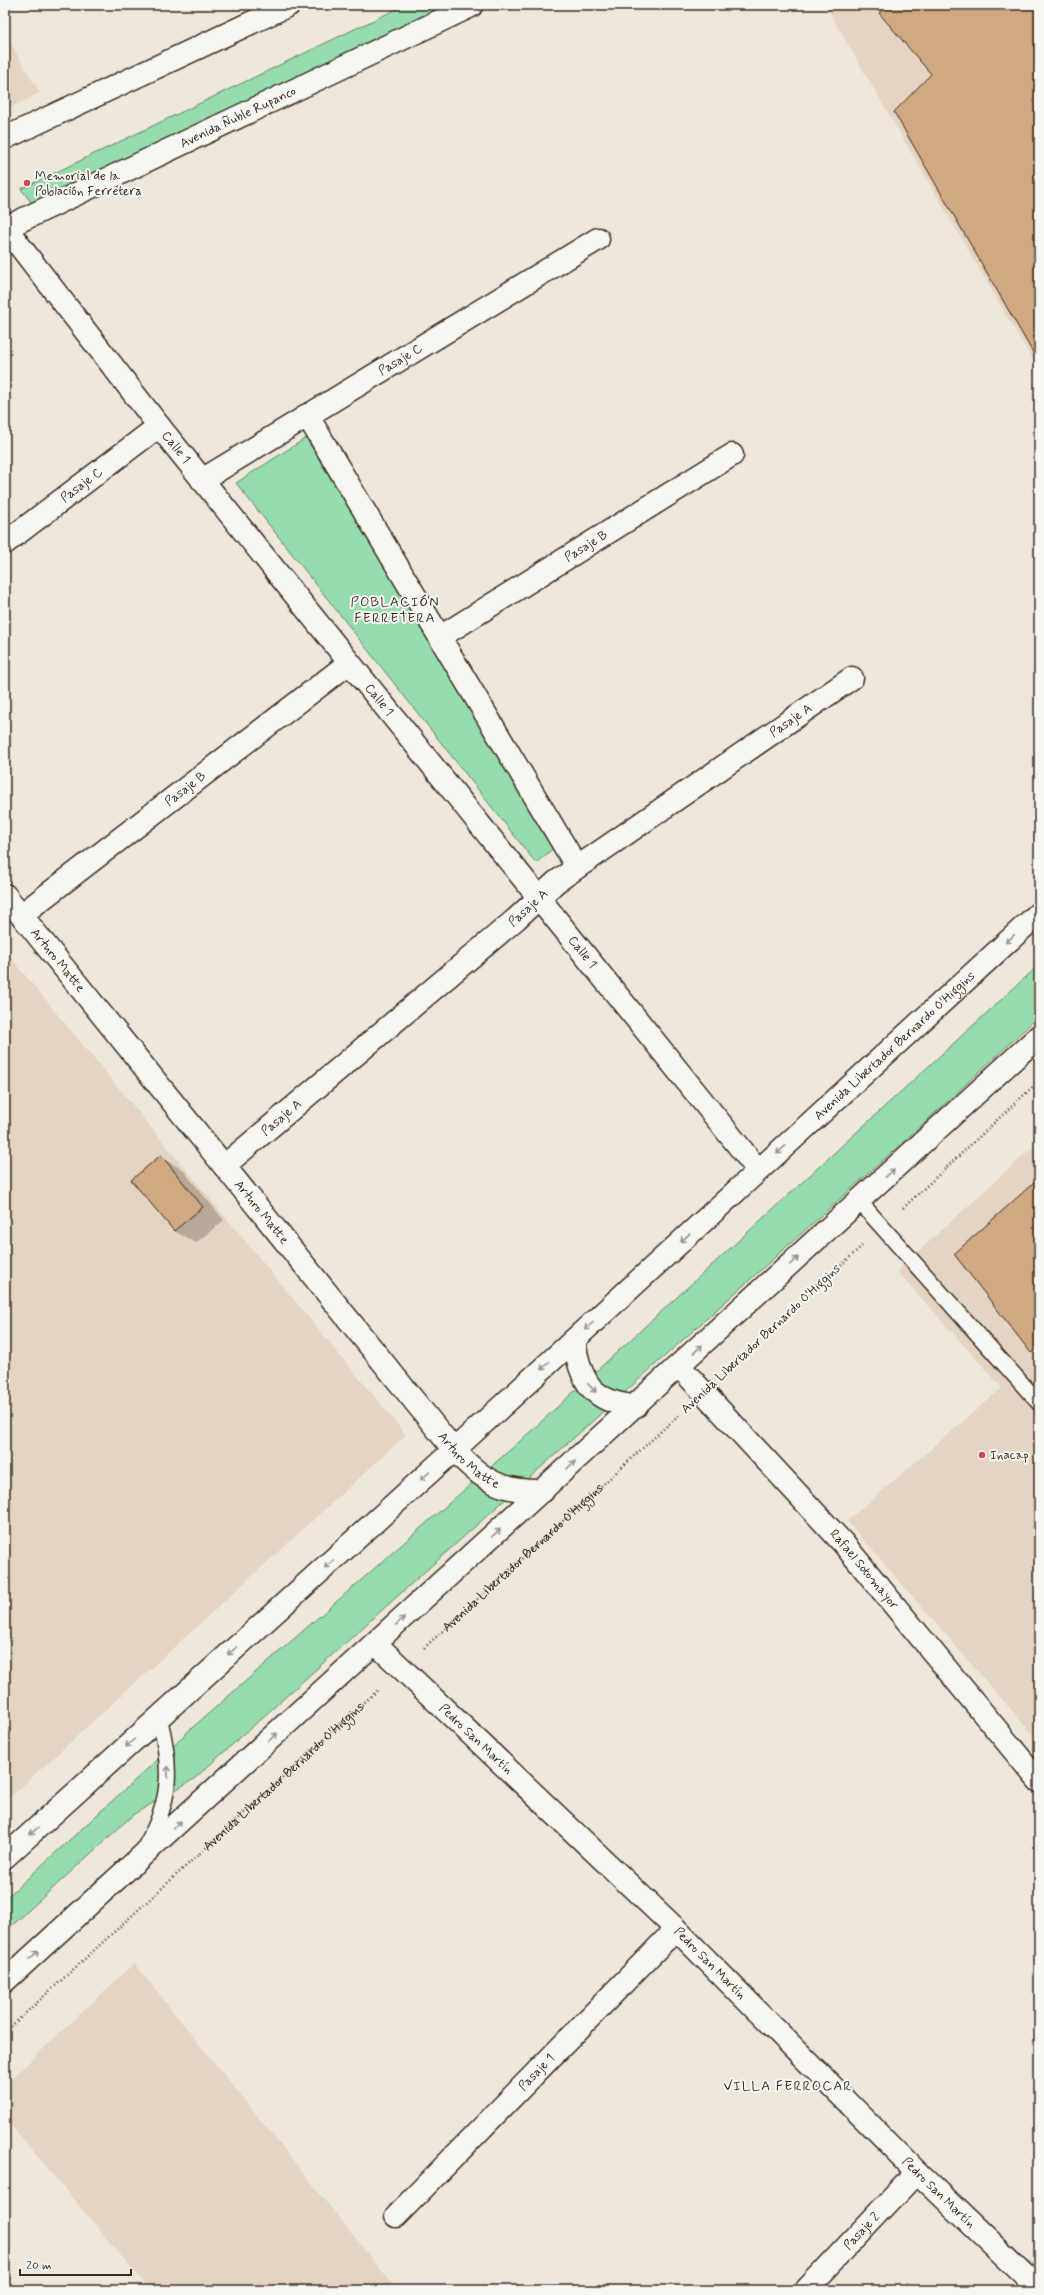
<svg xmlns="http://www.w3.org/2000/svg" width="1044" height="2295" font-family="Mynerve,sans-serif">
  <rect width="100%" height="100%" fill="#eee7dc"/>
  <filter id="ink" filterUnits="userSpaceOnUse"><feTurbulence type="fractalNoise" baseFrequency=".025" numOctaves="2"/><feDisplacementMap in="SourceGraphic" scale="8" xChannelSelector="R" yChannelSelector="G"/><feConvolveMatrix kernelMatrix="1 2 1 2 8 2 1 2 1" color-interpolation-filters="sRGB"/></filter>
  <g filter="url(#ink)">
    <!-- built -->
    <path fill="#e5d4c1" d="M825,5H1039V371L998,301Z
      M5,34L40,93L5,110Z
      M5,951L406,1435L5,1802Z
      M1039,1141V1742L847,1521L1002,1388L897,1271Z
      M134,1963L397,2290H150L5,2118V2085Z"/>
    <!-- green -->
    <path fill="#95ddac" stroke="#688465" d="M405,5H476L41,215L21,189Z
      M306,438L555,847L536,863L236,483Z
      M1039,965V1016L921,1126L194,1779L134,1814L5,1932V1899L192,1728L518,1443Z"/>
    <!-- shadow -->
    <path fill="#0003" d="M161,1157L182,1169L224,1220L196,1243L174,1231Z
      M1039,1179V1356L1032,1352Z"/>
    <!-- building -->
    <path fill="#d0a982" stroke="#3b2a1e" d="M888,5H1039V363L894,112L931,74L879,13Z
      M161,1155L203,1207L174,1231L131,1180Z
      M1039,1178V1347L1031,1353L954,1254Z"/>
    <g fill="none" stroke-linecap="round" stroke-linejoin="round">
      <!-- lane casing -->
      <g stroke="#3b2a1e" stroke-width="18">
        <path id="lane" d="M859,1201L1039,1403
          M145,1847C172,1801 172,1767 159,1717"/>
      </g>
      <!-- street casing -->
      <g stroke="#3b2a1e" stroke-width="25">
        <g id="street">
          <path id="s3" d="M5,227L159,426L758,1170"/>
          <path id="s4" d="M5,228L471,6"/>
          <path d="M307,415L577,867"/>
          <path id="s5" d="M202,480L598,239"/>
          <path id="s6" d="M5,543L159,426"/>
          <path id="s7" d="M440,637L732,455"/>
          <path id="s8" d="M21,915L349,663"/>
          <path id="s9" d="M224,1166L516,919L556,882L852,678"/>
          <path id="s10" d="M679,1366L843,1543L1039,1781"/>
          <path id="s11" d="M376,1644L676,1929L917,2172L1039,2289"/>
          <path id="s12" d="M396,2216L676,1929"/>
          <path id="s13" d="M806,2290L917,2172"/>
        </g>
      </g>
      <!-- secondary casing -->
      <g stroke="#3b2a1e" stroke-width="25">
        <g id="secondary">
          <path d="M5,138L289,5"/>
          <path id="s14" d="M5,895L454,1450C482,1480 501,1492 543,1491"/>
        </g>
      </g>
      <!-- primary casing -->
      <g stroke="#3b2a1e" stroke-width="25">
        <g id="primary">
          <path d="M574,1340C580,1381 592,1403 636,1406"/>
          <path id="s15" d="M5,1857L454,1450L1039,913"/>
          <path d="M5,1981L1039,1036"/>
        </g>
      </g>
      <!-- path -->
      <g stroke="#3b2a1e" stroke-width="2.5" stroke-dasharray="1 3" stroke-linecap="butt">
        <path d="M903,1208L1039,1081"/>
        <path d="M726,1371L862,1246"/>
        <path id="s1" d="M424,1648L680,1414"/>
        <path id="s2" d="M5,2032L379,1689"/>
      </g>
      <!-- lane -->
      <use href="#lane" stroke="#f6f6f2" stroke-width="15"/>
      <!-- street -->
      <use href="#street" stroke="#f6f6f2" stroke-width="22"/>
      <!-- secondary -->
      <use href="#secondary" stroke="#f6f6f2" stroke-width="22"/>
      <!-- primary -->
      <use href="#primary" stroke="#f6f6f2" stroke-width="22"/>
    </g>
    <!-- one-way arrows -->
    <defs><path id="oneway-shaft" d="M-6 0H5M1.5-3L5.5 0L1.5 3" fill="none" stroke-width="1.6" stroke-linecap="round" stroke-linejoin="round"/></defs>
    <g stroke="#989088">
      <use href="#oneway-shaft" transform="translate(1010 939) rotate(137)"/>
      <use href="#oneway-shaft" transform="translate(781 1150) rotate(137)"/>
      <use href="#oneway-shaft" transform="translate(890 1173) rotate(-43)"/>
      <use href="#oneway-shaft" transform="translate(685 1238) rotate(137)"/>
      <use href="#oneway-shaft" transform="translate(794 1261) rotate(-42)"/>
      <use href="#oneway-shaft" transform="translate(589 1326) rotate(138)"/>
      <use href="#oneway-shaft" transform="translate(698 1349) rotate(-43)"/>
      <use href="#oneway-shaft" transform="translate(545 1366) rotate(137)"/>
      <use href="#oneway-shaft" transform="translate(592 1388) rotate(46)"/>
      <use href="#oneway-shaft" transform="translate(571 1465) rotate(-42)"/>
      <use href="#oneway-shaft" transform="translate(425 1476) rotate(138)"/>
      <use href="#oneway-shaft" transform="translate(496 1533) rotate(-42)"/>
      <use href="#oneway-shaft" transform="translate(329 1564) rotate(138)"/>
      <use href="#oneway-shaft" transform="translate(400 1621) rotate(-43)"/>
      <use href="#oneway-shaft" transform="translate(232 1651) rotate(138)"/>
      <use href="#oneway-shaft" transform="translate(273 1737) rotate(-42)"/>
      <use href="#oneway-shaft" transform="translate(130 1743) rotate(138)"/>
      <use href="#oneway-shaft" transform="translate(168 1772) rotate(-88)"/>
      <use href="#oneway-shaft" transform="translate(177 1825) rotate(-42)"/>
      <use href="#oneway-shaft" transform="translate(34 1831) rotate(138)"/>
      <use href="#oneway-shaft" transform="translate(34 1955) rotate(-42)"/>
    </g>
  </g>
  <!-- markers -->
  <g fill="#d1495b" stroke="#f6f6f2" stroke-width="1.5">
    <circle cx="27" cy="183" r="4"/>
    <circle cx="982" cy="1455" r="4"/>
  </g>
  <g text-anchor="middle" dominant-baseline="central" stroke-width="4" stroke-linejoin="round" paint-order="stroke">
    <!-- street labels -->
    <g font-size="13" fill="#3b2a1e" stroke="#f6f6f2">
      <text stroke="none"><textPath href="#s4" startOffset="258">Avenida Ñuble Rupanco</textPath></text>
      <text stroke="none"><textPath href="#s5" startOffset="232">Pasaje C</textPath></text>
      <text stroke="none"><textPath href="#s3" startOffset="279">Calle 1</textPath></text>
      <text stroke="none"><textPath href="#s6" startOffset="96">Pasaje C</textPath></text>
      <text stroke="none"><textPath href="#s7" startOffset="172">Pasaje B</textPath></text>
      <text stroke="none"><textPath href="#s3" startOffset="603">Calle 1</textPath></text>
      <text stroke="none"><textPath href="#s9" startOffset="722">Pasaje A</textPath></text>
      <text stroke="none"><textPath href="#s8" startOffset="207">Pasaje B</textPath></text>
      <text stroke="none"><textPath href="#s9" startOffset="399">Pasaje A</textPath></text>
      <text stroke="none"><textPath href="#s3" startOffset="927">Calle 1</textPath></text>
      <text stroke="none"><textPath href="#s14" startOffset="84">Arturo Matte</textPath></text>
      <text stroke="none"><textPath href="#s15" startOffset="1204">Avenida Libertador Bernardo O'Higgins</textPath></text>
      <text stroke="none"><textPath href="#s9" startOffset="75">Pasaje A</textPath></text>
      <text stroke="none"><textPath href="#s14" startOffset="408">Arturo Matte</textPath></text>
      <text transform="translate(761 1339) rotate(-43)">Avenida Libertador Bernardo O'Higgins</text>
      <text stroke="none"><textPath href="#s14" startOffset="732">Arturo Matte</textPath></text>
      <text stroke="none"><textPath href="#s1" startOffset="134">Avenida Libertador Bernardo O'Higgins</textPath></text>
      <text stroke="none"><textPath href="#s10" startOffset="275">Rafael Sotomayor</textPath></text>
      <text stroke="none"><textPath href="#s11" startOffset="138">Pedro San Martín</textPath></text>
      <text stroke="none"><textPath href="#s2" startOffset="378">Avenida Libertador Bernardo O'Higgins</textPath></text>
      <text stroke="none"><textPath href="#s11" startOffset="462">Pedro San Martín</textPath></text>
      <text stroke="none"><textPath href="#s12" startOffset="201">Pasaje 1</textPath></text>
      <text stroke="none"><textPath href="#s11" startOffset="786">Pedro San Martín</textPath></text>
      <text stroke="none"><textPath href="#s13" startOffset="81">Pasaje 2</textPath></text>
    </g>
    <!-- poi labels -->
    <g font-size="13" fill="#3b2a1e" stroke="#f6f6f2" text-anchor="start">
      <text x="35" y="176">Memorial de la<tspan x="35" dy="15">Población Ferretera</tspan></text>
      <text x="990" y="1455">Inacap</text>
    </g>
    <!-- neighbourhood labels -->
    <g font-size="14" letter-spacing="1" fill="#3b2a1e" stroke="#f6f6f2">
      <text x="395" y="602">POBLACIÓN<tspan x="395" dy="16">FERRETERA</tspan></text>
      <text x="788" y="2086">VILLA FERROCAR</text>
    </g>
  </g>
  <!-- margin -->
  <rect width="1044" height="2295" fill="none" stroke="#f6f6f2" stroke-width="20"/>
  <rect x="10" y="10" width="1024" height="2275" fill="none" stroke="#3b2a1e" stroke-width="1.5" filter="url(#ink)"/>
  <!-- scale -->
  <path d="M20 2269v6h111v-6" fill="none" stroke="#3b2a1e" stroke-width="2"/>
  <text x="26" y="2269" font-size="12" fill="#3b2a1e" stroke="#f6f6f2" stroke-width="3" paint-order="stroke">20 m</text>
</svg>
